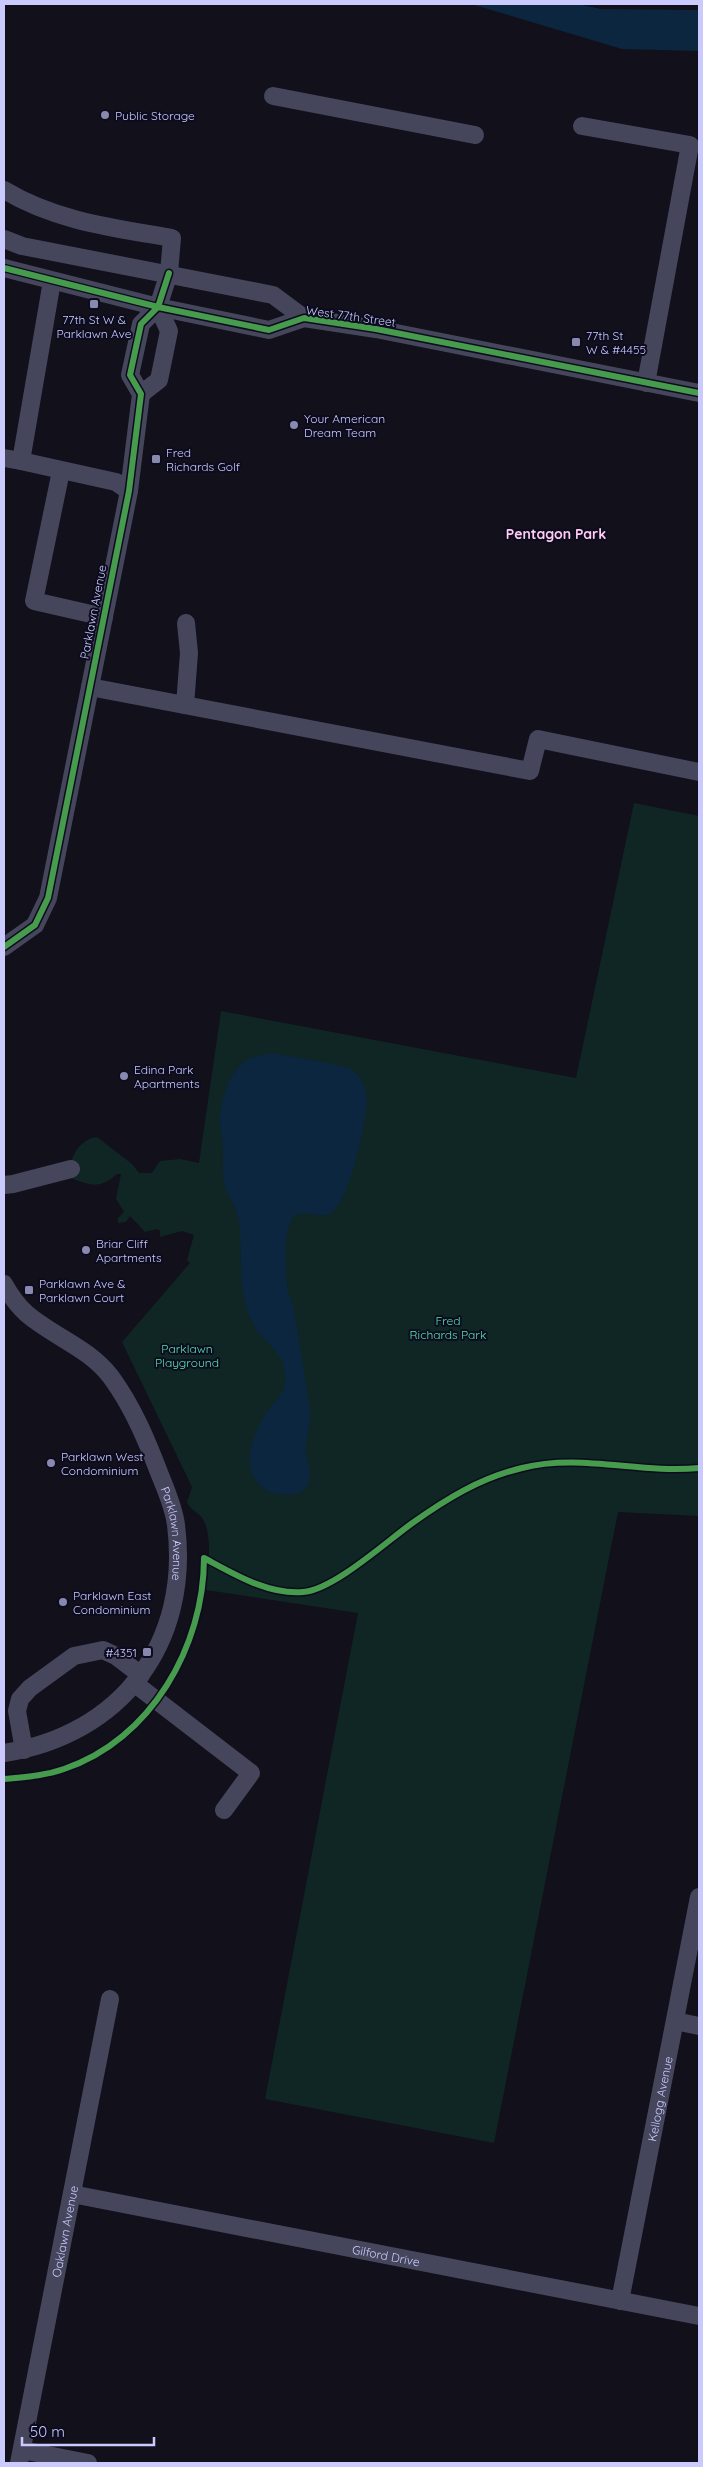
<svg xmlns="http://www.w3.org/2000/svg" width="703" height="2467" font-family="Quicksand,sans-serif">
  <rect width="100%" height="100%" fill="#11101b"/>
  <!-- green -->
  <path fill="#0f2624" d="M634,803L699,816V1516L618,1512L494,2143L265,2099L358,1613L206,1590C208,1570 213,1537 203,1519C198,1512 190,1510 187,1502L192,1487L122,1342L190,1263L187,1260L194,1235L182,1231L160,1237V1231L157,1229L145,1232L130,1216L126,1222L118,1223V1218L124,1212L116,1199L121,1174H117C100,1189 92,1186 71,1178C67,1160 79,1139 97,1137L132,1164L139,1173H152L160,1161L180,1159L199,1163L221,1011L576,1078Z"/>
  <!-- water -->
  <path fill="#0c2640" d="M471,4H577L601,9L699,10V51L622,49Z
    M271,1053C286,1056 342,1064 352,1070C361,1076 366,1088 367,1098C367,1121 350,1198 332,1212C320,1222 301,1205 292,1219C283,1233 285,1274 288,1290C289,1297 293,1304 294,1311C300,1344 304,1376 310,1408C312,1422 305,1437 306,1452C307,1464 315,1477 305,1488C299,1496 289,1495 280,1494C269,1493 259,1487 254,1477C244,1458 254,1433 265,1415C271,1405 283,1396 285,1383C288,1362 276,1351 262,1336C234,1306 244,1259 239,1221C237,1207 228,1198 225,1186C222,1174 223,1165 223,1153C224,1142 220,1131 220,1120C221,1100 228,1074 245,1061C252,1057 264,1055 271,1053Z"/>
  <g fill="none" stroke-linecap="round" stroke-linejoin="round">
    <!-- minor -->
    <g stroke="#45465c" stroke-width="18">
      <path d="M273,96L475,135"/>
      <path d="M582,126L690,145L646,383"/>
      <path d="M4,190C55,221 114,228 172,238L169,273L158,307L141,324L130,375L141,394L129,491L48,898L35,925L4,947"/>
      <path d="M4,239L22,246L273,295L304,318"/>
      <path d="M4,268L158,307L269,330L304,318L376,329L699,393"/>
      <path d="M52,281L21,461L116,482L129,491"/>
      <path d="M141,394L159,380L169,331L158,307"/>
      <path d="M4,458L21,461"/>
      <path d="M61,471L34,601L104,617"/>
      <path d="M90,687L530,771L538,739L699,772"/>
      <path d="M185,705L189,653L186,623"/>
      <path d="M4,1185L13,1184L71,1169"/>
      <path id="s1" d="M4,1284C10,1295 18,1306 27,1314C54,1337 89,1348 111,1377C133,1407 147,1441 160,1475C166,1490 174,1508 176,1525C191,1643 121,1735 4,1753"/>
      <path d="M134,1683L251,1773L224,1810"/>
      <path d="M24,1750L17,1711L20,1699L30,1688L74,1656L103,1650L116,1656L141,1675"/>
      <path d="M675,2021L699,2026"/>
      <path id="s2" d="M72,2194L699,2316"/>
      <path id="s3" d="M620,2301L699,1897"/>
      <path d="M22,2450L88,2463"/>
      <path id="s4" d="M19,2463L110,1999"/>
    </g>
    <!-- cycleway casing -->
    <g stroke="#0d0c1f" stroke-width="9">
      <path id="cycleway" d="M4,268L158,307L269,330L304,318L376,329L699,393
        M4,947L35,925L48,898L129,491L141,394L130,375L141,324L158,307L169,273
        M4,1779C24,1777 44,1776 64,1769C151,1740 204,1646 204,1558C234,1574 268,1595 303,1592C333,1590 386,1542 411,1524C446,1499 480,1478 522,1468C580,1453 640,1474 699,1468"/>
    </g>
    <!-- cycleway -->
    <use href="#cycleway" stroke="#469c4c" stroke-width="6"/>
  </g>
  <!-- markers -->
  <g fill="#8989af" stroke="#0d0c1f" stroke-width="2">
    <circle cx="105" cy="115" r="5"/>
    <rect x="89" y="299" width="10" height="10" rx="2.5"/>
    <rect x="571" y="337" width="10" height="10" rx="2.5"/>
    <circle cx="294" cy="425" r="5"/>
    <rect x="151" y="454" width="10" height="10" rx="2.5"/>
    <circle cx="124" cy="1076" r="5"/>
    <circle cx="86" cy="1250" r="5"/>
    <rect x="24" y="1285" width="10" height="10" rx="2.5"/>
    <circle cx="51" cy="1463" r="5"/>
    <circle cx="63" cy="1602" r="5"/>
    <rect x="142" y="1647" width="10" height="10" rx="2.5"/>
  </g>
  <g text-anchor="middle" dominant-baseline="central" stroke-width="4" stroke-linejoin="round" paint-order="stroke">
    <!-- poi labels -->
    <g font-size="12" fill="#cacaff" stroke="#0d0c1f" text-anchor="start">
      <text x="115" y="115">Public Storage</text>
      <text x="94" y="319" text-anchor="middle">77th St W &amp;<tspan x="94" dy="14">Parklawn Ave</tspan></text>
      <text x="586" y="335">77th St<tspan x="586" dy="14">W &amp; #4455</tspan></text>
      <text x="304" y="418">Your American<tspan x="304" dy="14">Dream Team</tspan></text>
      <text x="166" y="452">Fred<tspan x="166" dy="14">Richards Golf</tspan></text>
      <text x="134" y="1069">Edina Park<tspan x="134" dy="14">Apartments</tspan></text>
      <text x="96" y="1243">Briar Cliff<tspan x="96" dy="14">Apartments</tspan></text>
      <text x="39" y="1283">Parklawn Ave &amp;<tspan x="39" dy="14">Parklawn Court</tspan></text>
      <text x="61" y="1456">Parklawn West<tspan x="61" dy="14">Condominium</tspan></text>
      <text x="73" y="1595">Parklawn East<tspan x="73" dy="14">Condominium</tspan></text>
      <text x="137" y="1652" text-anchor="end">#4351</text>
    </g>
    <!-- street labels -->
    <g font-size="12" fill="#cacaff" stroke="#0d0c1f">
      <text transform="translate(351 316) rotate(8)">West 77th Street</text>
      <text transform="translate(93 612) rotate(-79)">Parklawn Avenue</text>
      <text stroke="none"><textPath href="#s1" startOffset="314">Parklawn Avenue</textPath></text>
      <text stroke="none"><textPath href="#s3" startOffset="206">Kellogg Avenue</textPath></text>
      <text stroke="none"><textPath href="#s4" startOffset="236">Oaklawn Avenue</textPath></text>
      <text stroke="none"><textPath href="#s2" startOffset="320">Gilford Drive</textPath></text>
    </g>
    <!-- park labels -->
    <g font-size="12" fill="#54e1ae" stroke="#0d0c1f">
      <text x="448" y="1320">Fred<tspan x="448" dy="14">Richards Park</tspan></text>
      <text x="187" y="1348">Parklawn<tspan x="187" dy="14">Playground</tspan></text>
    </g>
    <!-- neighbourhood labels -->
    <g font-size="14" font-weight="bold" fill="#ffccf2" stroke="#0d0c1f">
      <text x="556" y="534">Pentagon Park</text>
    </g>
  </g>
  <!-- border -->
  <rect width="703" height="2467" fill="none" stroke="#cacaff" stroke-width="10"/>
  <!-- scale -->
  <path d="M22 2437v8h132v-8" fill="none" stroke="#cacaff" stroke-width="2.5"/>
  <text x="30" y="2437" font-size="15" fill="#cacaff" stroke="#0d0c1f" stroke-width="4" paint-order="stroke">50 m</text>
</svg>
